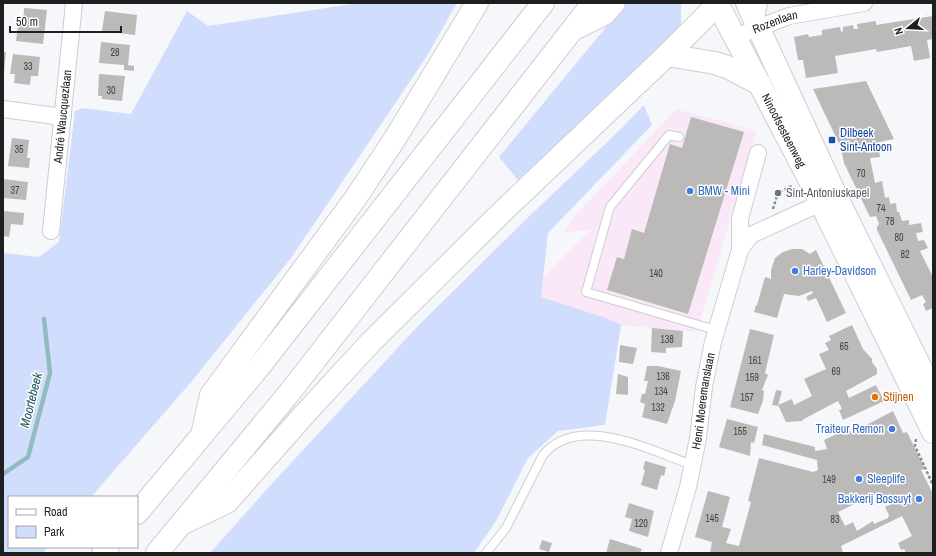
<svg xmlns="http://www.w3.org/2000/svg" width="936" height="556" font-family="'Archivo Narrow',sans-serif">
  <rect width="100%" height="100%" fill="#f6f7fa"/>
  <!-- commercial -->
  <path fill="#fae7f7" d="M676,109L756,131L697,332L621,325L525,299V295L590,230L564,232L575,216Z"/>
  <!-- green -->
  <path fill="#d1ddfd" d="M358,3H457L427,56L291,258L192,381L91,497H9V547H48L43,553H3V253L39,257L59,242L75,111L82,108L131,114L187,11L208,26Z
    M626,3H681V24L678,32L518,180L499,157Z
    M644,105L652,125L548,233L541,297L606,318L621,325L605,425L558,431L528,458L496,521L474,553H210L267,489L416,328L519,226L622,128Z"/>
  <g fill="none" stroke-linecap="round" stroke-linejoin="round">
    <!-- stream -->
    <path stroke="#90bcc0" stroke-width="4.5" d="M3,474L28,457L50,373L44,319"/>
  </g>
  <!-- building -->
  <path fill="#bcbab8" fill-rule="evenodd" d="M24,8L47,10L43,44L16,41L18,25L23,26Z
    M105,11L137,15L135,35L102,31Z
    M933,16V39L927,40L930,58L914,61L911,46L877,52L876,49L835,56L838,73L806,78L803,60H798L794,37L808,34L809,37L822,35V30L840,27L841,32L843,31V27L853,25L854,29H858L857,24L876,21V25Z
    M101,42L130,45L128,65L134,66V71L124,70V65L99,63Z
    M3,52H6L4,73H3Z
    M13,54L40,57L38,76H31L30,85L14,83L15,74H10Z
    M99,74L125,76L122,101L102,99V96H98Z
    M866,81L894,139L875,143L876,149H879L880,157L870,158L875,183L882,181L885,198L889,197L890,204L896,203L897,212H899L902,221L909,220V225L921,223L923,232L916,233L918,241L924,240L928,248L920,251L933,277V308L926,311L923,304L926,302L922,295L911,300L877,230V227L879,224L876,216L870,217L844,163L841,148L813,89Z
    M691,117L744,132L688,314L607,290L617,257L624,259L632,229L644,233L670,144L682,148Z
    M12,138L29,140L27,158H30L29,168L8,166Z
    M3,179L28,182L26,200L3,198Z
    M3,211L24,213L23,225L11,224L9,237L3,236Z
    M792,249H802L810,254L816,250L846,313L827,322L816,298L808,301L806,297L813,293L812,291L799,296L784,294L777,318L754,312L756,305H757L765,277L771,279V270L775,258L783,252Z
    M852,325L863,349L872,359V362L877,369V374L846,391L849,398L876,385L884,401L843,420L839,410L842,409L838,401L802,420L803,421L786,422L778,405L792,399L794,405L812,396L804,379L826,369L819,354L829,350L825,343L831,340L829,336Z
    M652,328L683,331L682,347L666,348V353L651,352Z
    M750,329L774,335L765,373L768,375L762,390L764,391L763,401L758,414L730,407Z
    M620,345L637,348L633,364L619,362Z
    M647,366H658L681,371L675,401L667,424L642,417L645,404L640,402L642,394H645L648,381H644Z
    M618,374L628,377V395L616,394Z
    M776,390L782,391L778,406L772,405Z
    M893,411L903,433L907,432L925,469L921,470L933,494V553H906L904,549L901,550L898,543L912,536L902,516L841,546L843,553H710L712,542L695,537L708,491L730,497L722,527L731,529L726,543L739,546L751,502L748,501L759,458L813,472L818,470L817,460L762,445L764,434L815,447V451L827,449L824,440L849,428L851,433ZM877,493L879,499L890,494L894,503L885,507L889,515L888,518L874,524L873,521L857,531L853,522L845,526L838,512Z
    M727,419L758,427L754,443L751,442L750,456L719,447Z
    M645,461L666,467L664,476L661,475L657,490L641,485L645,470L643,469Z
    M629,503L654,511L648,537L629,531L632,519L625,517Z
    M610,539L642,549L640,553H606Z
    M542,540L552,543L549,552L539,549Z"/>
  <g fill="none" stroke-linecap="round" stroke-linejoin="round">
    <!-- lane casing -->
    <g stroke="#cdced1" stroke-width="10">
      <path id="lane" d="M679,137L669,135L610,207L586,292L716,330
        M486,553L506,528L543,455C578,412 651,451 693,465"/>
    </g>
    <!-- street casing -->
    <g stroke="#cdced1" stroke-width="18">
      <g id="street">
        <path id="s1" d="M735,37L789,16L864,3"/>
        <path d="M3,109L63,117"/>
        <path id="s2" d="M51,231L74,3"/>
        <path d="M740,250V219L758,153"/>
        <path id="s3" d="M669,553L688,487L698,438L704,387L713,342L740,250L751,235L821,203L832,201"/>
      </g>
    </g>
    <!-- primary casing -->
    <g stroke="#cdced1" stroke-width="24">
      <g id="primary">
        <path id="s4" d="M717,3L808,177L933,432"/>
        <path d="M747,3L838,200L933,393"/>
      </g>
    </g>
    <!-- highway casing -->
    <g stroke="#cdced1" stroke-width="24">
      <path id="highway" d="M753,16L756,3
        M578,27L604,14L614,3
        M667,55L715,63L727,67L760,84
        M203,431L211,395L355,199L396,137L477,3
        M137,513L259,367L543,3
        M183,523L227,502L302,417L370,343L502,212L667,55L719,3
        M103,553L108,547
        M157,553L290,392L593,3"/>
    </g>
    <!-- path -->
    <path stroke="#8d8e90" stroke-width="2.5" stroke-dasharray="3 2" stroke-linecap="butt" d="M775.5 193a2.5 2.5 0 1 1 5 0a2.5 2.5 0 1 1-5 0Z
      M780,192L793,185
      M773,209L777,196
      M916,439L915,446L933,485"/>
    <!-- lane -->
    <use href="#lane" stroke="#fff" stroke-width="8"/>
    <!-- street -->
    <use href="#street" stroke="#fff" stroke-width="16"/>
    <!-- primary -->
    <use href="#primary" stroke="#fff" stroke-width="22"/>
    <!-- highway -->
    <use href="#highway" stroke="#fff" stroke-width="22"/>
  </g>
  <!-- markers -->
  <rect fill="#1a4fb4" stroke="#fff" stroke-width="1.5" x="828" y="136" width="8" height="8" rx="2"/>
  <g fill="#3f7fe0" stroke="#fff" stroke-width="1.5">
    <circle cx="690" cy="191" r="4"/>
    <circle cx="795" cy="271" r="4"/>
    <circle cx="892" cy="429" r="4"/>
    <circle cx="859" cy="479" r="4"/>
    <circle cx="919" cy="499" r="4"/>
  </g>
  <circle fill="#6b7280" stroke="#fff" stroke-width="1.5" cx="778" cy="193" r="4"/>
  <circle fill="#e8710a" stroke="#fff" stroke-width="1.5" cx="875" cy="397" r="4"/>
  <g text-anchor="middle" dominant-baseline="central" stroke-width="3" stroke-linejoin="round" paint-order="stroke">
    <!-- number labels -->
    <g font-size="10" fill="#464645">
      <text x="115" y="52">28</text>
      <text x="28" y="66">33</text>
      <text x="111" y="90">30</text>
      <text x="19" y="149">35</text>
      <text x="861" y="173">70</text>
      <text x="15" y="190">37</text>
      <text x="881" y="208">74</text>
      <text x="890" y="221">78</text>
      <text x="899" y="237">80</text>
      <text x="905" y="254">82</text>
      <text x="656" y="273">140</text>
      <text x="667" y="339">138</text>
      <text x="844" y="346">65</text>
      <text x="755" y="360">161</text>
      <text x="836" y="371">69</text>
      <text x="663" y="376">136</text>
      <text x="752" y="377">159</text>
      <text x="661" y="391">134</text>
      <text x="747" y="397">157</text>
      <text x="658" y="407">132</text>
      <text x="740" y="431">155</text>
      <text x="829" y="479">149</text>
      <text x="712" y="518">145</text>
      <text x="835" y="519">83</text>
      <text x="641" y="523">120</text>
    </g>
    <!-- street labels -->
    <g font-size="12" fill="#1e1f1f" stroke="#fff">
      <text stroke="none"><textPath href="#s1" startOffset="43">Rozenlaan</textPath></text>
      <text stroke="none"><textPath href="#s2" startOffset="115">André Waucquezlaan</textPath></text>
      <text stroke="none"><textPath href="#s4" startOffset="144">Ninoofsesteenweg</textPath></text>
      <text stroke="none"><textPath href="#s3" startOffset="156">Henri Moeremanslaan</textPath></text>
    </g>
    <!-- transit labels -->
    <g font-size="12" fill="#164399" stroke="#fff" text-anchor="start">
      <text x="840" y="133">Dilbeek<tspan x="840" dy="14">Sint-Antoon</tspan></text>
    </g>
    <!-- shop labels -->
    <g font-size="12" fill="#366cbe" stroke="#fff" text-anchor="start">
      <text x="698" y="191">BMW - Mini</text>
      <text x="803" y="271">Harley-Davidson</text>
      <text x="884" y="429" text-anchor="end">Traiteur Remon</text>
      <text x="867" y="479">Sleeplife</text>
      <text x="911" y="499" text-anchor="end">Bakkerij Bossuyt</text>
    </g>
    <!-- worship labels -->
    <g font-size="12" fill="#5b616d" stroke="#fff" text-anchor="start">
      <text x="786" y="193">Sint-Antoniuskapel</text>
    </g>
    <!-- food labels -->
    <g font-size="12" fill="#c56008" stroke="#fff" text-anchor="start">
      <text x="883" y="397">Stijnen</text>
    </g>
    <!-- water labels -->
    <g font-size="13" font-style="italic" fill="#215d63" stroke="#fff">
      <text transform="translate(31 400) rotate(-76)">Moortebeek</text>
    </g>
  </g>
  <!-- border -->
  <rect width="936" height="556" fill="none" stroke="#1e1f1f" stroke-width="8"/>
  <!-- legend -->
  <rect x="8" y="496" width="130" height="52" fill="#ffffff" stroke="#a5a5a5"/>
  <rect x="16" y="509" width="20" height="6" fill="#ffffff" stroke="#a5a5a5"/>
  <text x="44" y="516" font-size="12" fill="#1e1f1f">Road</text>
  <rect x="16" y="526" width="20" height="12" fill="#d1ddfd" stroke="#a5a5a5"/>
  <text x="44" y="536" font-size="12" fill="#1e1f1f">Park</text>
  <!-- north arrow -->
  <g transform="translate(908 28) rotate(252)" stroke="#ffffff" stroke-width="3" paint-order="stroke">
  <path d="M0-3L7 15L0 10L-7 15Z" fill="#1e1f1f"/>
  <text y="-6" font-size="11" font-weight="bold" text-anchor="middle" fill="#1e1f1f">N</text>
  </g>
  <!-- scale -->
  <path d="M10 26v6h111v-6" fill="none" stroke="#1e1f1f" stroke-width="2"/>
  <text x="16" y="26" font-size="12" fill="#1e1f1f" stroke="#ffffff" stroke-width="3" paint-order="stroke">50 m</text>
</svg>
